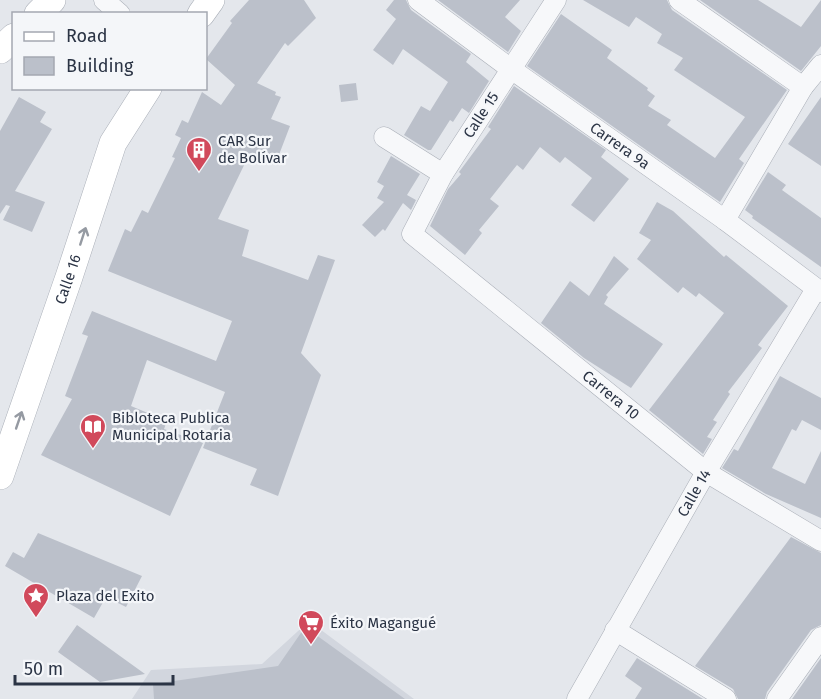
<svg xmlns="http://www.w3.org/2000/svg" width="821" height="699" font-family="'Fira Sans',sans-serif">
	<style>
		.built { fill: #d2d6de }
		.building { fill: #bbc0ca }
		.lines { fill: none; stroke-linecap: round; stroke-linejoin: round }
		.street-casing { stroke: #a9aeb7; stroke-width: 21 }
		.secondary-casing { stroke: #a9aeb7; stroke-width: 28 }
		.street { stroke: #f7f8fa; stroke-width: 20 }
		.secondary { stroke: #fff; stroke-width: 27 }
		.oneway { stroke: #959aa2 }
		.labels { text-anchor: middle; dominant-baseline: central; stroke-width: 4.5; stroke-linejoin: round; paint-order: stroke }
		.street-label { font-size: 15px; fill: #2b3445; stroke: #f4f6f9 }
		.poi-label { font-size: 15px; fill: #2b3445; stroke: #f4f6f9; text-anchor: start }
	</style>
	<rect width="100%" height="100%" fill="#e4e7ec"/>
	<path class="built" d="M309,621l105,78h-282l19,-29 111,-6z"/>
	<path class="building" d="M249,0h55l12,18 -28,28 -3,-3 -28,40 19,9 -1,3 6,2 -10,22 19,7 -13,34 -14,-4 -3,7 -12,-6 -30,62 31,11 -7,26 66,24 10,-25 17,5 -34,93 20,22 -43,121 -28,-11 7,-16 -54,-21 22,-56 -78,-32 -16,46 36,15 -3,8 39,14 -33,73 -129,-61 31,-56 -7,-3 23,-60 -6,-2 10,-23 124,50 16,-40 -124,-50 17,-42 6,3 11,-22 6,3 27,-55 -3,-1 9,-19 -6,-3 7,-15 6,3 14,-31 19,13 14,-20 -29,-26 26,-36 -2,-2z
		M394,0h12l5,10 60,44 -5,8 23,19 -20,32 -7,-5 -9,14 -3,-2 -19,30h-3l-24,-15 17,-29 9,5 18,-29 -45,-33 -10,16 -20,-15 23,-31 -10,-9z
		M438,0h82l-15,17 16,14 -13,21z
		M583,0h84l5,10 115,80 -48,69 5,4 -24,39 -193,-136 34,-52 51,36 -5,8 41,30 -1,2 8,6 -7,10 23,14 -4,5 48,33 30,-41 -71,-47 9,-12 -26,-15 5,-9 -26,-17 -7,10z
		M700,0h58l43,27 20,-27v46l-20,25z
		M356,83l2,17 -17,2 -2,-17z
		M514,86l92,64 -5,7 28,22 -35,43 -23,-17 21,-27 -27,-21 -5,6 -20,-16 -17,23 -6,-5 -27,34 9,7 -20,24 3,3 -17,22 -35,-29 18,-37 13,-15 -2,-2 32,-43 -3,-2z
		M19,97l27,15 -6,10 12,7 -37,62 30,11 -13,30 -29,-12 7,-14 -4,-1 -6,9v-83z
		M821,97v69l-33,-22z
		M391,156l29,18 -13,21 9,5 -5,10 -8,-7 -18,28 -2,-2 -8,8 -13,-12 22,-23 -7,-4 7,-12 -7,-4z
		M768,172l18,13 -4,5 39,28v49l-69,-49 1,-2 -8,-6z
		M657,202l16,9 51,46 2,-2 62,51 -30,39 4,3 -34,44 2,2 -17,26 4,2 -10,15 5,2 -9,15 -54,-44 75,-97 -25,-20 -3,4 -13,-10 -5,6 -41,-34 14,-19 -12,-7z
		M614,256l15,13 -23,26 2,2 -4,7 59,40 -32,44 -47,-30 -43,-35 29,-42 19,15z
		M780,376l41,22v32l-19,-10 -6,11 -4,-2 -20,39 33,16 16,-33v67l-55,-24 -44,-26 12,-19 4,2z
		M38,533l104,43 -16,31 -20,-10 -12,21 -89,-52 8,-14 11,6z
		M791,537l30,16v72l-10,5 -44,62 -2,7h-27l-5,-10 -38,-23z
		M77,625l68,49 -45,8 -42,-30z
		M305,627l100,72h-251l-1,-15 125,-18z
		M637,658l66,41h-68l7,-11 -17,-12z
		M821,658v41h-29z"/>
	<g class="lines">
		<defs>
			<g id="street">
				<path d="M104,0l16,14"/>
				<path id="s1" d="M418,0l93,69 214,151 96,72"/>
				<path id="s2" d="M556,0l-113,174 -31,60 294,238 115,69"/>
				<path d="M679,0l124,87"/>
				<path d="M384,137l59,37"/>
				<path d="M725,220l78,-133 18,-22"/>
				<path d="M615,630l111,69"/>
				<path id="s3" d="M577,699l129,-227 110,-183"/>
				<path d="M777,699l44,-62"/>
			</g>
			<g id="secondary">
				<path d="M38,14l14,-14"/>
				<path d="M201,14l10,-14"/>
				<path d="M0,50l14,-13"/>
				<path id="s4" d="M0,476l69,-199 44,-134 35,-55"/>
			</g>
		</defs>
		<use href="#street" class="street-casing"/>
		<use href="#secondary" class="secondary-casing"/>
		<use href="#street" class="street"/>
		<use href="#secondary" class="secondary"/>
	</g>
	<defs><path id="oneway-shaft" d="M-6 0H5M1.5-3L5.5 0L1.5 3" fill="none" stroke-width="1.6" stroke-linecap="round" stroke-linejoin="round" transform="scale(1.5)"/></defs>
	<g class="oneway">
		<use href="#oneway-shaft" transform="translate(83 236) rotate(-72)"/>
		<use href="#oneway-shaft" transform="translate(19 420) rotate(-71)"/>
	</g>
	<defs>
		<symbol id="building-pin" viewBox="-11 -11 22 30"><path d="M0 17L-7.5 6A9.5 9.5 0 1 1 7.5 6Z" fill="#d1495b" stroke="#f4f6f9"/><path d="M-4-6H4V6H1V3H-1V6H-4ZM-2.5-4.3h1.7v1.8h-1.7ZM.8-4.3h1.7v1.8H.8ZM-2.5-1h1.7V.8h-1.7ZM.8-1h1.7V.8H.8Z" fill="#fff"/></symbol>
		<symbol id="library-pin" viewBox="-11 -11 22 30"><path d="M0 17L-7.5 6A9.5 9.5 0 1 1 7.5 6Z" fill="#d1495b" stroke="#f4f6f9"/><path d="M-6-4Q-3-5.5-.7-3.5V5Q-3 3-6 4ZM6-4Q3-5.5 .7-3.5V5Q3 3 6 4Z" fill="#fff"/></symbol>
		<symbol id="sight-pin" viewBox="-11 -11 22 30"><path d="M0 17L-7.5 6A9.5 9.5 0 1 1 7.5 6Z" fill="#d1495b" stroke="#f4f6f9"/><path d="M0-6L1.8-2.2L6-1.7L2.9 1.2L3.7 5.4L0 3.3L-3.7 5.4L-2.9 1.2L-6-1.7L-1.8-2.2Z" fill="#fff"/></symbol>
		<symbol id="supermarket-pin" viewBox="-11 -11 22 30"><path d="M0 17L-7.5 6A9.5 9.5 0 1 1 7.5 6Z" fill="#d1495b" stroke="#f4f6f9"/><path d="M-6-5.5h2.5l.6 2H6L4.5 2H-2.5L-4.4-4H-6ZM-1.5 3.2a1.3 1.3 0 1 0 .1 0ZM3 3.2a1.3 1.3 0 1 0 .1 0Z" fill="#fff"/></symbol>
	</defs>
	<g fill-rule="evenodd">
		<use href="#building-pin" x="184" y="135" width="30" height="40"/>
		<use href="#library-pin" x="78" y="412" width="30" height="40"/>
		<use href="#sight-pin" x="21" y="581" width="30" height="40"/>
		<use href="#supermarket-pin" x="296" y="608" width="30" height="40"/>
	</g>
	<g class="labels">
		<g class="street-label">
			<text transform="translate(481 115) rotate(-57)">Calle 15</text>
			<text stroke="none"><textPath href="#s1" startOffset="249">Carrera 9a</textPath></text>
			<text stroke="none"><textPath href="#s4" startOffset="208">Calle 16</textPath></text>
			<text stroke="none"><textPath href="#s2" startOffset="531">Carrera 10</textPath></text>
			<text stroke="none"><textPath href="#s3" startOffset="237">Calle 14</textPath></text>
		</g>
		<g class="poi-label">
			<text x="218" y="141">CAR Sur<tspan x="218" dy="17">de Bolívar</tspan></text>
			<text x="112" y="418">Bibloteca Publica<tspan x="112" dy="17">Municipal Rotaria</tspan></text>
			<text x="56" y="596">Plaza del Exito</text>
			<text x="330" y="623">Éxito Magangué</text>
		</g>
	</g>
	<rect x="12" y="12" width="195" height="78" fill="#f4f6f9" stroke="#a4a8b1" stroke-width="1.5"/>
	<rect x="24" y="32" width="30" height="9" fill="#ffffff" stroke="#a4a8b1" stroke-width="1.5"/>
	<text x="66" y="42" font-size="18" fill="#2b3445">Road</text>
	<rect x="24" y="57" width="30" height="18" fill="#bbc0ca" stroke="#a4a8b1" stroke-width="1.5"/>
	<text x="66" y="72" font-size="18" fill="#2b3445">Building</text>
	<path d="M15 675v9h158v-9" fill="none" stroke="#2b3445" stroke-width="3"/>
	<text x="24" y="675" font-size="18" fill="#2b3445" stroke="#f4f6f9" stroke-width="4.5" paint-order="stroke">50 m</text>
</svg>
